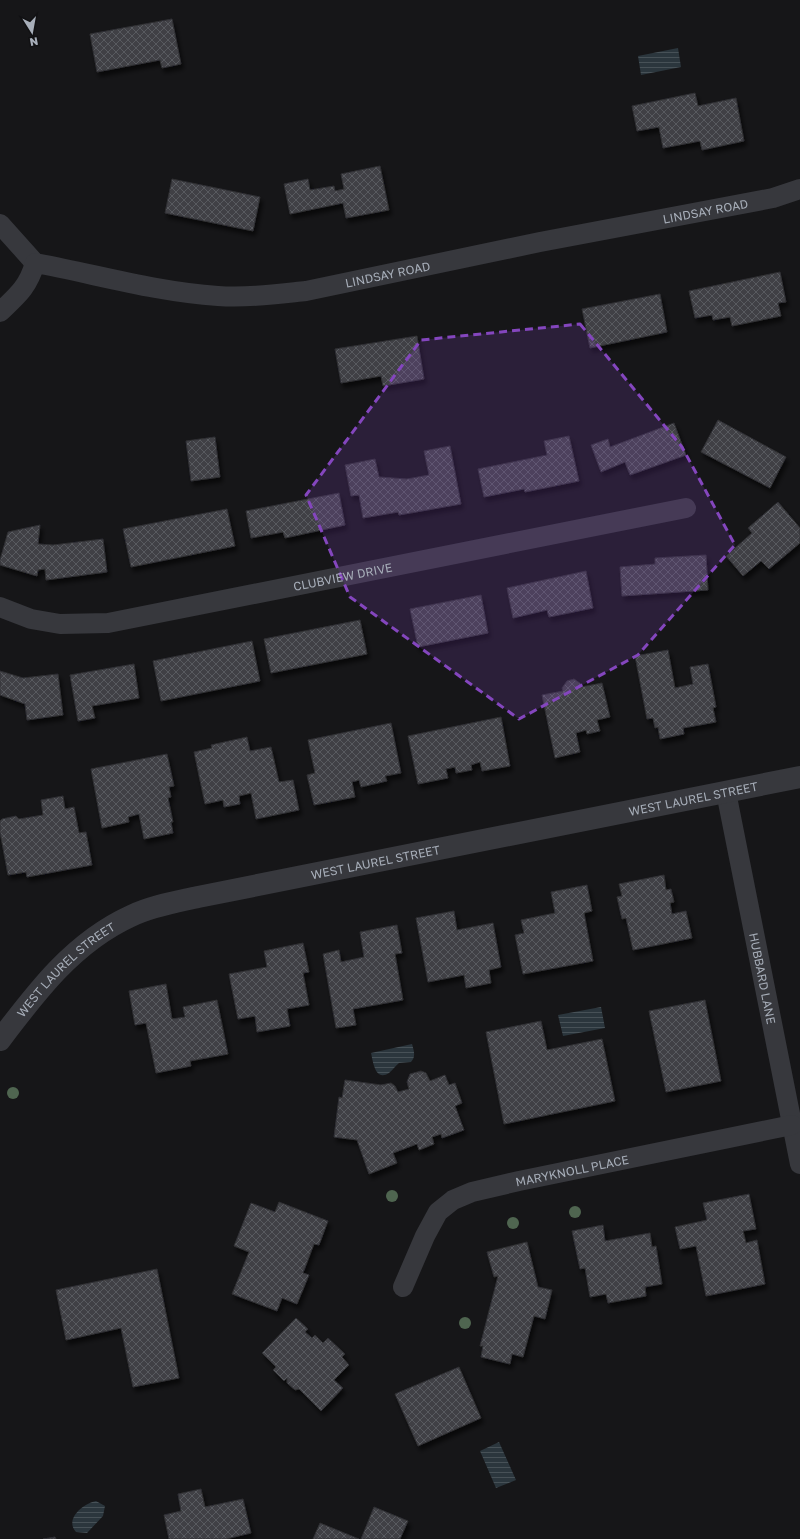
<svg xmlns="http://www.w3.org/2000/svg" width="800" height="1539" font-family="'Golos Text',sans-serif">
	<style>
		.water { fill: url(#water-rules) }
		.building { fill: url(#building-cross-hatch); stroke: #303034; filter: url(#shadow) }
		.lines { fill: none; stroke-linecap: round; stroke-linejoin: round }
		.minor { stroke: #37383d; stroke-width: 20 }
		.tertiary { stroke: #37383d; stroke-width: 22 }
		.tree { fill: #4f6550 }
		.marked { fill: #8446be; fill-opacity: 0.2; stroke: #8446be; stroke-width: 3; stroke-dasharray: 8 5; stroke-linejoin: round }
		.labels { text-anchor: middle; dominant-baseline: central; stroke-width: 3.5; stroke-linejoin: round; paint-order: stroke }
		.street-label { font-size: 12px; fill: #a7aeb9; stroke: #111113 }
	</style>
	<defs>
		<pattern id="water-rules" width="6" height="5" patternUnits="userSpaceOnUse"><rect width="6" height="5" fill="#2b363d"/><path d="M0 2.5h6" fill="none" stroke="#475157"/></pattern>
		<pattern id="building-cross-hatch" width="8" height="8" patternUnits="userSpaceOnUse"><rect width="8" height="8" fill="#404145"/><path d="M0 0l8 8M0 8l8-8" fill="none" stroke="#595a5e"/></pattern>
		<filter id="shadow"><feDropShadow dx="2.5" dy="4.5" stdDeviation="2" flood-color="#0009"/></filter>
	</defs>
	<rect width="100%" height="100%" fill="#161618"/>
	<path class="water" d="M678,48l3,19 -40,8 -3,-19z
		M601,1007l4,21 -42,8 -5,-21z
		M412,1044c2,7 4,13 -1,18l-12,1c-4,3 -6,7 -10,10 -14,9 -16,-12 -18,-20z
		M499,1442l17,38 -20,8 -16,-37z
		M96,1501l9,5 -2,10 -16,17 -11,-1c-12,-13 8,-29 20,-31z"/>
	<path class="building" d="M172,19l9,45 -19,4 -2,-8 -63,12 -7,-38z
		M695,93l3,13 38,-8 8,43 -42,9 -2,-9 -37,7 -4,-21 -22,4 -5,-25z
		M380,166l9,44 -43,8 -3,-15 -53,11 -6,-30 24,-5 2,11 24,-4 1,5 9,-2 -3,-15z
		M172,179l88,18 -7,34 -88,-18z
		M780,272l6,30 -8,1 3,13 -49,10 -2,-9 -17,3 -1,-5 -17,3 -6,-27z
		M660,294l7,38 -77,16 -8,-39z
		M417,336l7,43 -41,7 -2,-10 -40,7 -6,-34z
		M718,420l68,37 -16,31 -69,-36z
		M674,423l12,32 -56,20 -5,-13 -24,10 -10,-27 17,-6 2,8z
		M569,436l10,45 -54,11 -1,-3 -40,8 -6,-28 69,-14 -3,-14z
		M215,437l5,40 -29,4 -5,-40z
		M450,446l11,58 -62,11 -1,-3 -35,6 -4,-23 -8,1 -6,-31 30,-6 4,18 28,2 22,-4 -5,-24z
		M339,493l6,32 -60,13 -2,-6 -32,6 -5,-27z
		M778,502l22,26v15l-31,26 -8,-8 -18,15 -17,-20 26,-23 -4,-5z
		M227,509l8,37 -104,21 -8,-38z
		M40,525l-2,19 15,1 50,-6 4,33 -61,8 -1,-11 -7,1 -1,6 -37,-11v-5l8,-28z
		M706,555l2,35 -86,6 -2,-29 35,-3v-6z
		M586,571l7,37 -44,9 -2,-7 -34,8 -6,-30z
		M481,595l7,38 -70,14 -8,-38z
		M360,620l7,34 -96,19 -7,-34z
		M252,641l8,40 -99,20 -8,-40z
		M668,650l7,38 18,-4 -3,-17 18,-3 8,43 -3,1 3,14 -33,6 1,6 -24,5 -2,-12 -3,1 -2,-10 -6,1 -12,-63z
		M134,664l5,34 -47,8 3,12 -17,3 -8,-46z
		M0,671l23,7 35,-4 5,41 -36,5 -2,-16 -25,-9z
		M574,679l7,5v3l21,-4 8,34 -13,3 3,11 -13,3 -1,-4 -10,3 4,19 -25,6 -13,-63 21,-4 -1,-3 5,-7z
		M501,717l9,49 -28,5 -2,-9 -9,3 1,5 -16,3 -1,-6 -9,2 2,9 -30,6 -10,-48z
		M391,723l10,50 -16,3 2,5 -26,6 -2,-7 -7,2 3,15 -41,8 -7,-30 8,-2 -7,-33z
		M247,737l3,14 21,-4 8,35 14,-2 6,30 -43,9 -5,-26 -12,3 1,8 -16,3 -1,-7 -18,4 -11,-52 18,-4 -1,-3z
		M167,754l7,32 -5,1 2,10 -3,1 5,24h-2l2,11 -29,6 -5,-25 -11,3 1,5 -27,6 -11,-59z
		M63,796l2,13 9,-2 5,26 7,-1 6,33 -65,12 -1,-5 -18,3 -8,-43v-11l2,-2 14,-3 3,3 24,-4 -2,-15z
		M664,875l2,15 5,-1 3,13 -4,1 2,11 14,-3 6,27 -59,12 -7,-32 -4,1 -5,-22 5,-1 -3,-12z
		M587,885l5,26 -8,2 9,48 -70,13 -8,-39 9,-2 -3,-13 34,-7 -4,-21z
		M454,911l3,19 36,-7 8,44 -12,3 2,13 -25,5 -2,-13 -36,7 -12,-64z
		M397,925l5,28 -7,1 8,46 -50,9 3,16 -20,3 -13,-74 16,-4 2,12 23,-5 -4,-25z
		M303,943l6,29 -6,1 6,32 -22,4 3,17 -33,6 -2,-16 -17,3 -9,-45 38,-7 -3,-16z
		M166,984l6,35 13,-2 -2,-10 34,-7 11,54 -38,7 1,5 -35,7 -10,-50 -11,2 -6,-34z
		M705,1000l16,81 -55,11 -17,-81z
		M541,1021l6,29 55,-11 13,62 -111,23 -18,-92z
		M421,1071l5,2 4,8 15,-6 4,10 6,-2 7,20 -7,3 9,24 -22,8 -1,-4 -9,3 2,7 -15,6 -2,-6 -24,9 4,10 -28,11 -12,-34 -23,-3 5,-40 3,1 3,-18 36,5 10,-2 4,3 3,6 11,-3 -2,-7 3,-8z
		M749,1194l7,35 -13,2 3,12 11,-3 8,44 -59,12 -10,-50 -16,3 -5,-22 32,-7 -4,-17z
		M279,1202l49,19 -9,24 -5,-1 -11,29 6,2 -12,29 -15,-6 -5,13 -45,-17 17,-42 -15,-6 17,-43 24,9z
		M603,1225l2,16 45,-8 2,14 4,-1 6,38 -17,3 1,9 -38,7 -2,-9 -16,3 -5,-29 -5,1 -8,-38z
		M527,1242l11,45 14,3 -7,29 -11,-3 -11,41 -11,-3 -2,10 -29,-7 2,-11h-3l18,-70 -4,1 -7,-25z
		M157,1269l22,109 -46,9 -12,-59 -55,12 -10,-50z
		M296,1318l12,11 -3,3 7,6 3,-3 8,8 5,-5 17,16 -3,3 7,8 -15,15 9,8 -22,23 -22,-22 -4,1 -8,-7v-5l-3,3 -11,-11 3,-3 -14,-14z
		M459,1367l22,51 -63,28 -23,-52z
		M201,1489l4,18 38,-8 8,34 -25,6h-57l-5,-24 17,-4 -3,-17z
		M374,1507l34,14 -8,18h-39z
		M320,1523l39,16h-46z
		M55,1537l1,2h-13z"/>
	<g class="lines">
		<g class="minor">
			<path d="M0,224l35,39"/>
			<path id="s1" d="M0,312c18,-17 28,-25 35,-49 60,11 121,29 183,33 29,2 59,-2 88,-5l234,-49 233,-44 27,-9"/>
			<path id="s2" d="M0,607l31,12 29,5 48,-1 578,-115"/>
			<path id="s3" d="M726,792l74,372"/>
			<path id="s4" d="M403,1287l22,-51 13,-24 15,-12 19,-8 47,-11 273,-56"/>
		</g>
		<path class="tertiary" id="s5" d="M0,1040c37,-49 74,-98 131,-124 21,-10 45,-14 67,-19l602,-120"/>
	</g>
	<g class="tree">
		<circle cx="13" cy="1093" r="6"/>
		<circle cx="392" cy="1196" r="6"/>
		<circle cx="575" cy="1212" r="6"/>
		<circle cx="513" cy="1223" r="6"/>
		<circle cx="465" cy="1323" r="6"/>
	</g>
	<path class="marked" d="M580,324l102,123 53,98 -97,110 -119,64 -169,-122 -44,-102 115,-155z"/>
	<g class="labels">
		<g class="street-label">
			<text stroke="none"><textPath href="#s1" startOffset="743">LINDSAY ROAD</textPath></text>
			<text stroke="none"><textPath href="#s1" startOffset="419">LINDSAY ROAD</textPath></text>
			<text stroke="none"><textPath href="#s2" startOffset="350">CLUBVIEW DRIVE</textPath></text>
			<text stroke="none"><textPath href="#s5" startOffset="757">WEST LAUREL STREET</textPath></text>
			<text stroke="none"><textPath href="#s5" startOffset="433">WEST LAUREL STREET</textPath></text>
			<text stroke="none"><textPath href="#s5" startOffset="97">WEST LAUREL STREET</textPath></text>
			<text stroke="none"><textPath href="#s3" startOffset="190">HUBBARD LANE</textPath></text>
			<text stroke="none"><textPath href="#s4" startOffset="225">MARYKNOLL PLACE</textPath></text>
		</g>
	</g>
	<g transform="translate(32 32) rotate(169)" stroke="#111113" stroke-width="3" paint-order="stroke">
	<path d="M0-3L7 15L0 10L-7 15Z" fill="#a7aeb9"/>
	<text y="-6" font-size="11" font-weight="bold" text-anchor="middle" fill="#a7aeb9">N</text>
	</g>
</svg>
